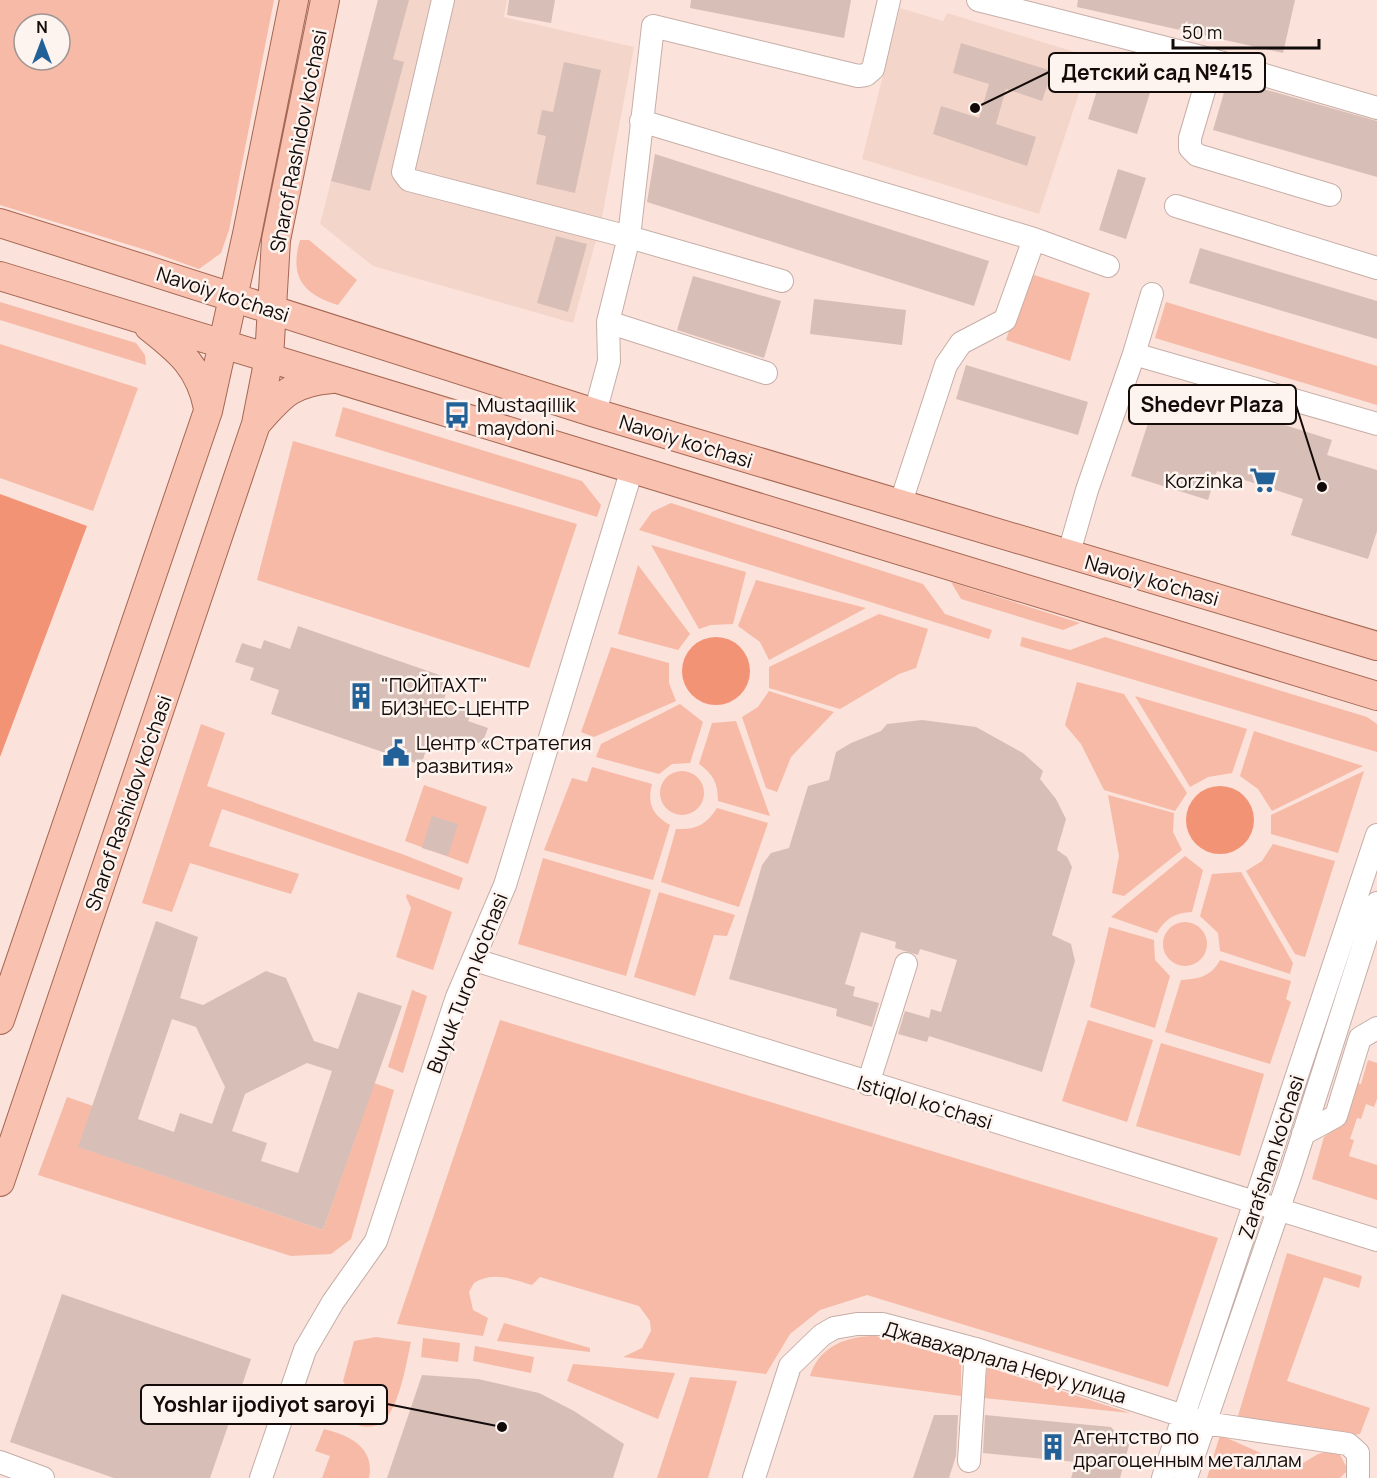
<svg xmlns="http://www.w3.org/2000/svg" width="1377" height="1478" font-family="Manrope,sans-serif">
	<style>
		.built { fill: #f4d5ca }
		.green { fill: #f6baa7; fill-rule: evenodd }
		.water { fill: #f39375 }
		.building { fill: #d7bfb7; fill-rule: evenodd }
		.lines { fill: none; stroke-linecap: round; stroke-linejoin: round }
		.minor-casing { stroke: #c6aea7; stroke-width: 24 }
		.major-casing { stroke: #a56753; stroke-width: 30 }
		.minor { stroke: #fff; stroke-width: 22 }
		.major { stroke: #f8c1b0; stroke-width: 28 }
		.labels { text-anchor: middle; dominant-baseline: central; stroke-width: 5; stroke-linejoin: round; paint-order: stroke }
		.street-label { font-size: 20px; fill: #130b09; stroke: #fdf3ef }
		.poi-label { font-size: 20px; fill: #130b09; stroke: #fdf3ef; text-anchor: start }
		.leader { fill: none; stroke: #130b09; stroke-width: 2 }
		.callout-dot { fill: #130b09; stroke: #fdf3ef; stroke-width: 2 }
		.callout { fill: #fdf3ef; stroke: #130b09; stroke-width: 2 }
		.callout-label { font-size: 21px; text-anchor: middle; font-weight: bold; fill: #130b09 }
	</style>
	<rect width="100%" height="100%" fill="#fbe2da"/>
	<path class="built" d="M378,0h129l-3,17 130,30 -33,175 -28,101 -200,-57 -53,-42z
		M900,8l43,13 4,-8 144,44 -52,157 -177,-55z"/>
	<path class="green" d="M0,0h274l-45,230 -8,23 -22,16 -50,-18 -149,-46zM24,24h36v36h-36z
		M300,240h9l48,40 -19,25c-34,-11 -49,-27 -38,-65z
		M1028,273l62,20 -20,68 -64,-21z
		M0,302l136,41 9,12 1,10 -146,-45z
		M1166,302l211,64v39l-222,-67z
		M0,344l138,44 -45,123 -93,-33z
		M343,407l239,74 19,24 -4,12 -262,-81z
		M293,441l284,83 -48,144 -272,-88z
		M671,503l252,81 22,30 47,16 -3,9 -350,-109 13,-18z
		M651,545l95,27 -13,52 -22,1 -12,4z
		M638,565l52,69 -12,16 -60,-16z
		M756,580l110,28 -97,52 -9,-18 -22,-16z
		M951,582l129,41 -17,7 -102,-31z
		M879,614l49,15 -12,39 -17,6 -59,35 -71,-21v-21z
		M1022,637l48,13 35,-13 262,80 10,7v28l-357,-106z
		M611,647l58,16v20l7,18 -82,36 -13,-5z
		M1077,682l47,12 63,99 -12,18 -71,-21 -23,-46 -16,-19z
		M769,691l65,21 -43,45 -14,35 -11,-4 -24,-71 16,-10z
		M1135,696l112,33 -15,44 -24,4 -18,10z
		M680,704l23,18 -13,41 -18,1 -13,10 -63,-17 5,-13z
		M736,721l34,95 -52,-15c0,-18 -5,-27 -19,-37l13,-41z
		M201,724l24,9 -18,53 195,68 61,24 -4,12 -237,-81 -13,37 90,28 -8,20 -101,-31 -18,49 -30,-9z
		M1254,731l109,35 -91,45 -14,-22 -18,-13z
		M592,767l60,17c-5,20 0,30 18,41l-17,55 -109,-30 28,-72 15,4z
		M660 793a22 22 0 1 1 44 0a22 22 0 1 1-44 0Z
		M1364,771l-26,82 -67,-19v-19z
		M424,785l63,22 -19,57 -63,-23z
		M1108,795l66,18 -1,19 9,18 -58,46 -12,-3 7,-37z
		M717,808l51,15 -29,84 -78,-25 15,-53c20,1 30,-4 41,-21z
		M1273,844l62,17 -30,96 -10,-3 -49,-83 16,-10z
		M1185,856l18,14 -11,42c-17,1 -26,6 -35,21l-46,-16z
		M543,858l108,32 -25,86 -108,-32z
		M1241,872l52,91 -3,11 -70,-23 -2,-18 -18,-17 12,-42z
		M659,892l76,23 -8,21 -13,-1 -19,61 -61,-19z
		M407,894l45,18 -19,58 -37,-13 15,-49 -5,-11z
		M1163 944a22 22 0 1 1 44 0a22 22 0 1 1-44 0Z
		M1109,927l45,13 1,20 15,16 -15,52 -65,-21z
		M1220,960l71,21 -5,18 5,3 -21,62 -105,-32 16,-52c17,-1 30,-3 39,-20z
		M412,990l15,6 -24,77 -15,-6z
		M500,1020l718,218 -50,149 -301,-92 -47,15 -30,24 -24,40 -143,-17 19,-9 9,-17 -1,-10 -11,-15 -99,-29 -8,8c-20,-6 -39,-14 -58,-2l-5,9 4,18 15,8 -5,18 -86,-12z
		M1088,1020l65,20 -26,82 -65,-21z
		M1161,1043l103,31 -24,82 -104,-30z
		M1368,1060l9,3v36l-3,8 -8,-3 -5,15 -4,-1 -7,21 4,1 -5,16 28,9v35l-65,-21 12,-42 21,-15 12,-39 4,1z
		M374,1083l20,7 -43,149 -20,15 -40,2 -253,-81 29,-78 26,9 -14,41 244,83z
		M1287,1253l75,23 -3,12 -35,-11 -37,104 83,27 -10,26c-33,6 -91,-3 -122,-18z
		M504,1323l86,25v4l-93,-11z
		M876,1336l85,24v36l-151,-20c9,-30 37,-40 66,-40z
		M376,1337l35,5c-5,21 -13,80 -37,84 -12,3 -21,-3 -31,-8l6,-27 -6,-10 11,-40z
		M423,1338l37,5 -2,19 -37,-5z
		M475,1346l59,11 -3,16 -58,-12z
		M573,1364l102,9 -17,46 -91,-38z
		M987,1367l143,46 -146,-15z
		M690,1377l47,4 -29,97h-51z
		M324,1429c27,7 51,19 45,49h-47l8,-22 -15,-5z
		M1220,1435l75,33 23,-14 19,-5 11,21 -8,8h-133z"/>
	<path class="water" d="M0,494l87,32 -87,231z
		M682 671a34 34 0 1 1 68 0a34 34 0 1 1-68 0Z
		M1186 820a34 34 0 1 1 68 0a34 34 0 1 1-68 0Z"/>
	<path class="building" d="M378,0h31l-16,59 11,3 -34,129 -39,-10z
		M509,0h46l-4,23 -44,-8z
		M691,0h160l-7,38 -154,-30z
		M1078,0h217l-12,53 -206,-46z
		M961,43l91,28 -10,30 -36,-12 -10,35 40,13 -9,29 -94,-32 8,-28 38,12 10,-34 -36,-11z
		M564,62l37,8 -26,123 -39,-9 10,-48 -9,-2 5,-24 11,2z
		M1106,62l49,15 -18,57 -49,-15z
		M1228,79l149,42v56l-164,-47z
		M655,154l334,107 -15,45 -327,-104z
		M1118,169l28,9 -20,61 -27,-9z
		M556,236l31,8 -19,68 -31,-9z
		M1200,248l177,53v38l-188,-56z
		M693,276l88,25 -17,57 -87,-28z
		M814,299l92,11 -4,35 -92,-11z
		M966,365l122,37 -10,33 -122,-36z
		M1155,401l69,21 5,-15 103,33 -5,15 50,15v61l-9,28 -77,-24 12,-36 -86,-28 -9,29 -77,-24z
		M298,626l153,53 -8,23 29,10 -4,9 20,7 -6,16 -19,-6 -5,14 -29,-10 -8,23 -150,-51 8,-24 -29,-10 4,-12 -19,-6 7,-19 19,6 3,-9 26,9z
		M922,720l54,7 47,26 20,18 -3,8 16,20 10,20 -9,31 10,7 5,10 -20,68 19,9 4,17 -33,111 -113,-36 -2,6 -29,-8 7,-23 24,7 2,-9 10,3 16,-52 -37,-11 -2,6 -23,-7 1,-6 -35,-10 -16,52 10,3 -2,9 26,7 -7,24 -36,-11 1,-7 -108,-30 33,-114 9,-12 18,-5 19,-62 21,-6 7,-28 15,-9 30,-12 6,-7z
		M432,816l26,8 -10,32 -26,-8z
		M156,921l42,16 -18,61 23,7 63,-34 20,7 28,63 24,8 20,-57 44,14 -79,224 -245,-83zM172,1019l24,8 29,60 -13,37 -32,-11 -6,19 -36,-13zM307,1063l25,8 -34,102 -37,-12 6,-18 -35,-12 13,-37z
		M62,1294l189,65 -41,119h-96l-104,-36z
		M422,1375l56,4 61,14 35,18 50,33 -11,34h-226z
		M934,1415h24l-2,41 -7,22h-36z
		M985,1415l126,12 6,7 6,-3 6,14 -9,33h-49l5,-16 -93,-9z"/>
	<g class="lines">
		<defs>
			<path id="minor" d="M443,0l-40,172 6,8 220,57 153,44
				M978,0l235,60 164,48
				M1213,60l-23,78v10l7,7 133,40
				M641,121l393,118 -29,81 -44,23 -15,22 -46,140
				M1176,206l201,62
				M1034,239l74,27
				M608,322l158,51
				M1134,354l18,-60
				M595,413l14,-52 -1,-39 21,-85 24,-211 205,50 8,-1 7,-6 16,-69
				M1068,556l19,-66 47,-136 243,70
				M475,960l902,280
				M868,1084l38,-120
				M1303,1134l33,-18 24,-78 17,-10
				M969,1461l7,-112
				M0,1462l43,16
				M261,1478l44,-128 28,-48 43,-61 81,-244 48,-112 127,-416
				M754,1478l36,-112 32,-31 12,-7 23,-4h26l93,25 229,74 143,21 10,9v25
				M1163,1478l214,-643
				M1186,1478l104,-302 87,-273"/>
			<path id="major" d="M0,223l595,190 782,233
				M0,276l1377,420
				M149,327c32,25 51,41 59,81
				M257,423c25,-29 36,-41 75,-44
				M0,1020l208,-609 39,-177 47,-234
				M0,1182l256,-758 13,-66 7,-118 49,-240"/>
		</defs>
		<use href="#minor" class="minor-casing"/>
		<use href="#major" class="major-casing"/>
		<use href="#minor" class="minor"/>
		<use href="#major" class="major"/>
	</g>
	<defs>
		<symbol id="bus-bare" viewBox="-9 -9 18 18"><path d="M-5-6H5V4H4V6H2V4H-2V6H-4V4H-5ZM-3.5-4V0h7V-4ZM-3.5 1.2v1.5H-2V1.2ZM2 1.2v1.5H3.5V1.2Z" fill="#226198" stroke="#fdf3ef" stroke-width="2.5" paint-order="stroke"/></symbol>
		<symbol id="supermarket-bare" viewBox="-9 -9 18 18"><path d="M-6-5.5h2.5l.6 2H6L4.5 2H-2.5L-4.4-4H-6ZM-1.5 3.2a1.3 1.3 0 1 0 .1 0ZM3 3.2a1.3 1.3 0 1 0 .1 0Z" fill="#226198" stroke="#fdf3ef" stroke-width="2.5" paint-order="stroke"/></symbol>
		<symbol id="building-bare" viewBox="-9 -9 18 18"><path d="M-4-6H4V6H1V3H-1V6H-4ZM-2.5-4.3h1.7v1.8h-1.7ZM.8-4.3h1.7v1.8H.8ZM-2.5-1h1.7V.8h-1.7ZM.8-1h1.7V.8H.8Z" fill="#226198" stroke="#fdf3ef" stroke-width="2.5" paint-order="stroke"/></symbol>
		<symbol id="civic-bare" viewBox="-9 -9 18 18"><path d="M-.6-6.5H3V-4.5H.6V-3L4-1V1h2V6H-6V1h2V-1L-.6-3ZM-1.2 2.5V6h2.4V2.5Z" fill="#226198" stroke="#fdf3ef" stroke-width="2.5" paint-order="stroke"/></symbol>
	</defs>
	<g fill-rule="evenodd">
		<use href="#bus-bare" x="438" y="396" width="38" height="38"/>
		<use href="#supermarket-bare" x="1244" y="461" width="38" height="38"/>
		<use href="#building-bare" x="342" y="677" width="38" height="38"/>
		<use href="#civic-bare" x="377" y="734" width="38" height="38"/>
		<use href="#building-bare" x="1034" y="1428" width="38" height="38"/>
	</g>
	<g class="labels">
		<g class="street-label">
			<text transform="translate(298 141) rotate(-79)">Sharof Rashidov ko'chasi</text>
			<text transform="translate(223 294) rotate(18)">Navoiy ko'chasi</text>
			<text transform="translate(686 441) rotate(17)">Navoiy ko'chasi</text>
			<text transform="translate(1152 580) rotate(16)">Navoiy ko'chasi</text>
			<text transform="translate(128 803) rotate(-71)">Sharof Rashidov ko'chasi</text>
			<text transform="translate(467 983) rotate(-69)">Buyuk Turon ko'chasi</text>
			<text transform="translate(925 1102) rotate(17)">Istiqlol ko‘chasi</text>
			<text transform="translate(1271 1157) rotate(-72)">Zarafshan ko'chasi</text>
			<text transform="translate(1005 1362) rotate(16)">Джавахарлала Неру улица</text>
		</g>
		<g class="poi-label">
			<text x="477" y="404">Mustaqillik<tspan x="477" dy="23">maydoni</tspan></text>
			<text x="1243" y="480" text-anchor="end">Korzinka</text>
			<text x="381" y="684">"ПОЙТАХТ"<tspan x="381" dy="23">БИЗНЕС-ЦЕНТР</tspan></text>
			<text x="416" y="742">Центр «Стратегия<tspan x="416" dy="23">развития»</tspan></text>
			<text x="1073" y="1436">Агентство по<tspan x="1073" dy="23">драгоценным металлам</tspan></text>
		</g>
	</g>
	<path class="leader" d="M975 108L1049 72M1322 487L1296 405M502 1427L387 1404"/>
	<g class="callout-dot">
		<circle cx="975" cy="108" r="6"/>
		<circle cx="1322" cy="487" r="6"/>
		<circle cx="502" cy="1427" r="6"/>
	</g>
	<g class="callout">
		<rect x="1049" y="53" width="216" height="39" rx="6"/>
		<rect x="1129" y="385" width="167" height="39" rx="6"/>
		<rect x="141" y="1385" width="246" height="39" rx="6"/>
	</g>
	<g class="callout-label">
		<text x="1157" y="80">Детский сад №415</text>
		<text x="1212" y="412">Shedevr Plaza</text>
		<text x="264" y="1412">Yoshlar ijodiyot saroyi</text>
	</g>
	<g transform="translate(42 42)"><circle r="28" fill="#fdf3ef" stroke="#9f9693" stroke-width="1.5"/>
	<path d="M0-4.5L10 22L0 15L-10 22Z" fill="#226198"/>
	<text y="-9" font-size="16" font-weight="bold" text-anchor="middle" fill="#130b09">N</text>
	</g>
	<path d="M1173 39v9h146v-9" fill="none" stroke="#130b09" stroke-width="3"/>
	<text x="1182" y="39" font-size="18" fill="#130b09" stroke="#fdf3ef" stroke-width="4.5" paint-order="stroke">50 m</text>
</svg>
